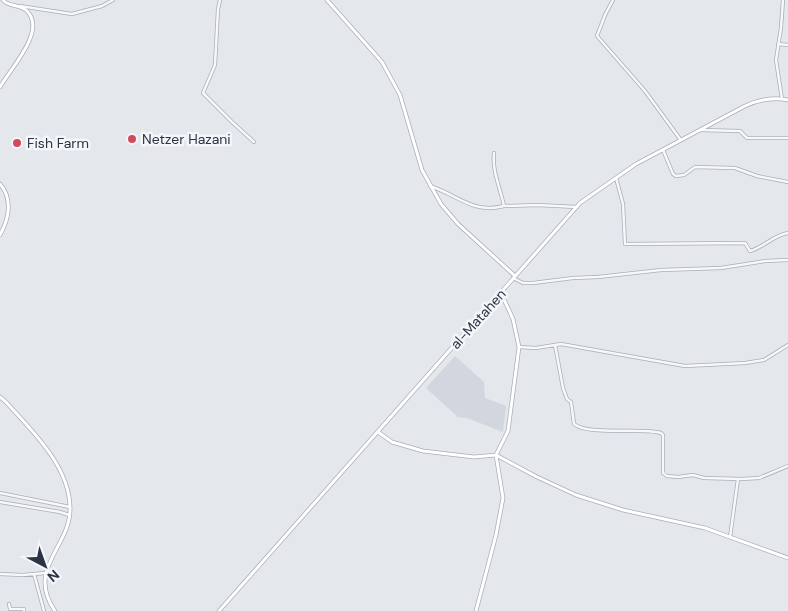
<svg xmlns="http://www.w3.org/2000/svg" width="788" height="611" font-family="'DM Sans',sans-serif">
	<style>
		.built { fill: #d2d6de }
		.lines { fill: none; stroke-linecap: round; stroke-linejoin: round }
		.street-casing { stroke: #a9aeb7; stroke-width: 4 }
		.secondary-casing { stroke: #a9aeb7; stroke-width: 4.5 }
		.street { stroke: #f7f8fa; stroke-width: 2.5 }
		.secondary { stroke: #fff; stroke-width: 3 }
		.poi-dot { fill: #d1495b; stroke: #f4f6f9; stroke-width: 2 }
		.labels { text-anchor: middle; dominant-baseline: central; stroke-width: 5; stroke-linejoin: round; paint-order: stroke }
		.poi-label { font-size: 14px; fill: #2b3445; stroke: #f4f6f9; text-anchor: start }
		.street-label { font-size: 14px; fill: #2b3445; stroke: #f4f6f9 }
	</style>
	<rect width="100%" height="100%" fill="#e4e7ec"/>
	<path class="built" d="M455,356l29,26 1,16 21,8 -3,26 -36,-14 -9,-1 -32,-29z"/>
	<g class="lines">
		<defs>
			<path id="street" d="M220,0l-2,9 -3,56 -12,28 29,29 22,20
				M613,0l-8,15 -8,21 48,55 35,48
				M20,6l52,8 30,-8 11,-6
				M778,44l10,1
				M782,99l-6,-39 5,-32 2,-28
				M700,130l40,1 7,7h41
				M663,150l10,24 3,2 8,-1 11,-8 40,1 22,8 31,6
				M494,153c-2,18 6,34 10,53l33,-1 40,2
				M616,178l7,26 2,40 120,-1 5,8c14,-4 24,-16 38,-18
				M430,186c28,9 42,28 74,20
				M513,278l10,5h10l40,-5 25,-1 63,-7 60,-2 44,-7 23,-1
				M555,345l8,43 4,11 4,3 3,22c14,12 68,3 87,9l2,2v38l4,3 11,1 15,-2 11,3 37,1 18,-1 29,-12
				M519,347l17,1 25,-4 124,22 60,-3 19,-3 24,-15
				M0,493l70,14
				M0,502l60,10 9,3
				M730,537l8,-58
				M0,574l23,1 22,-2
				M34,574l10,37
				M9,604l1,5h14v2"/>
			<path id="secondary" d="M327,0l55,62 18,33 22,75 19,34 17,20 57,52
				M0,87c10,-18 47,-56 27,-76 -7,-7 -19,-4 -24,-11
				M0,184c13,15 9,35 0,51
				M0,397l5,4c26,29 64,64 65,106 2,39 -45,61 -15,104
				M378,432l14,10 31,9 51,6 22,-2 41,22 39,18 47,15 82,18 83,30
				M219,611l361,-408 56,-39 109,-58c13,-6 29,-9 43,-6
				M476,611l20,-76 7,-37 -7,-43 12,-24 11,-84 -6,-28 -12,-26"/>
		</defs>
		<use href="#street" class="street-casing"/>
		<use href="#secondary" class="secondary-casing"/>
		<use href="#street" class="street"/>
		<use href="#secondary" class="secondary"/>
	</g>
	<g class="poi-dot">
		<circle cx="132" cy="139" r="5"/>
		<circle cx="17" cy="143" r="5"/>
	</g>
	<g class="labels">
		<g class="poi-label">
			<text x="142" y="139">Netzer Hazani</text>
			<text x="27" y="143">Fish Farm</text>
		</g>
		<g class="street-label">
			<text transform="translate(478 319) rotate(-48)">al-Matahen</text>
		</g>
	</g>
	<g transform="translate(45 566) rotate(139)" stroke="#f4f6f9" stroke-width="4" paint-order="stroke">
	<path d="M0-4L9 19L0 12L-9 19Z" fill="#2b3445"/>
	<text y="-8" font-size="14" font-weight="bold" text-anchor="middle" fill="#2b3445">N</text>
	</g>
</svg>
